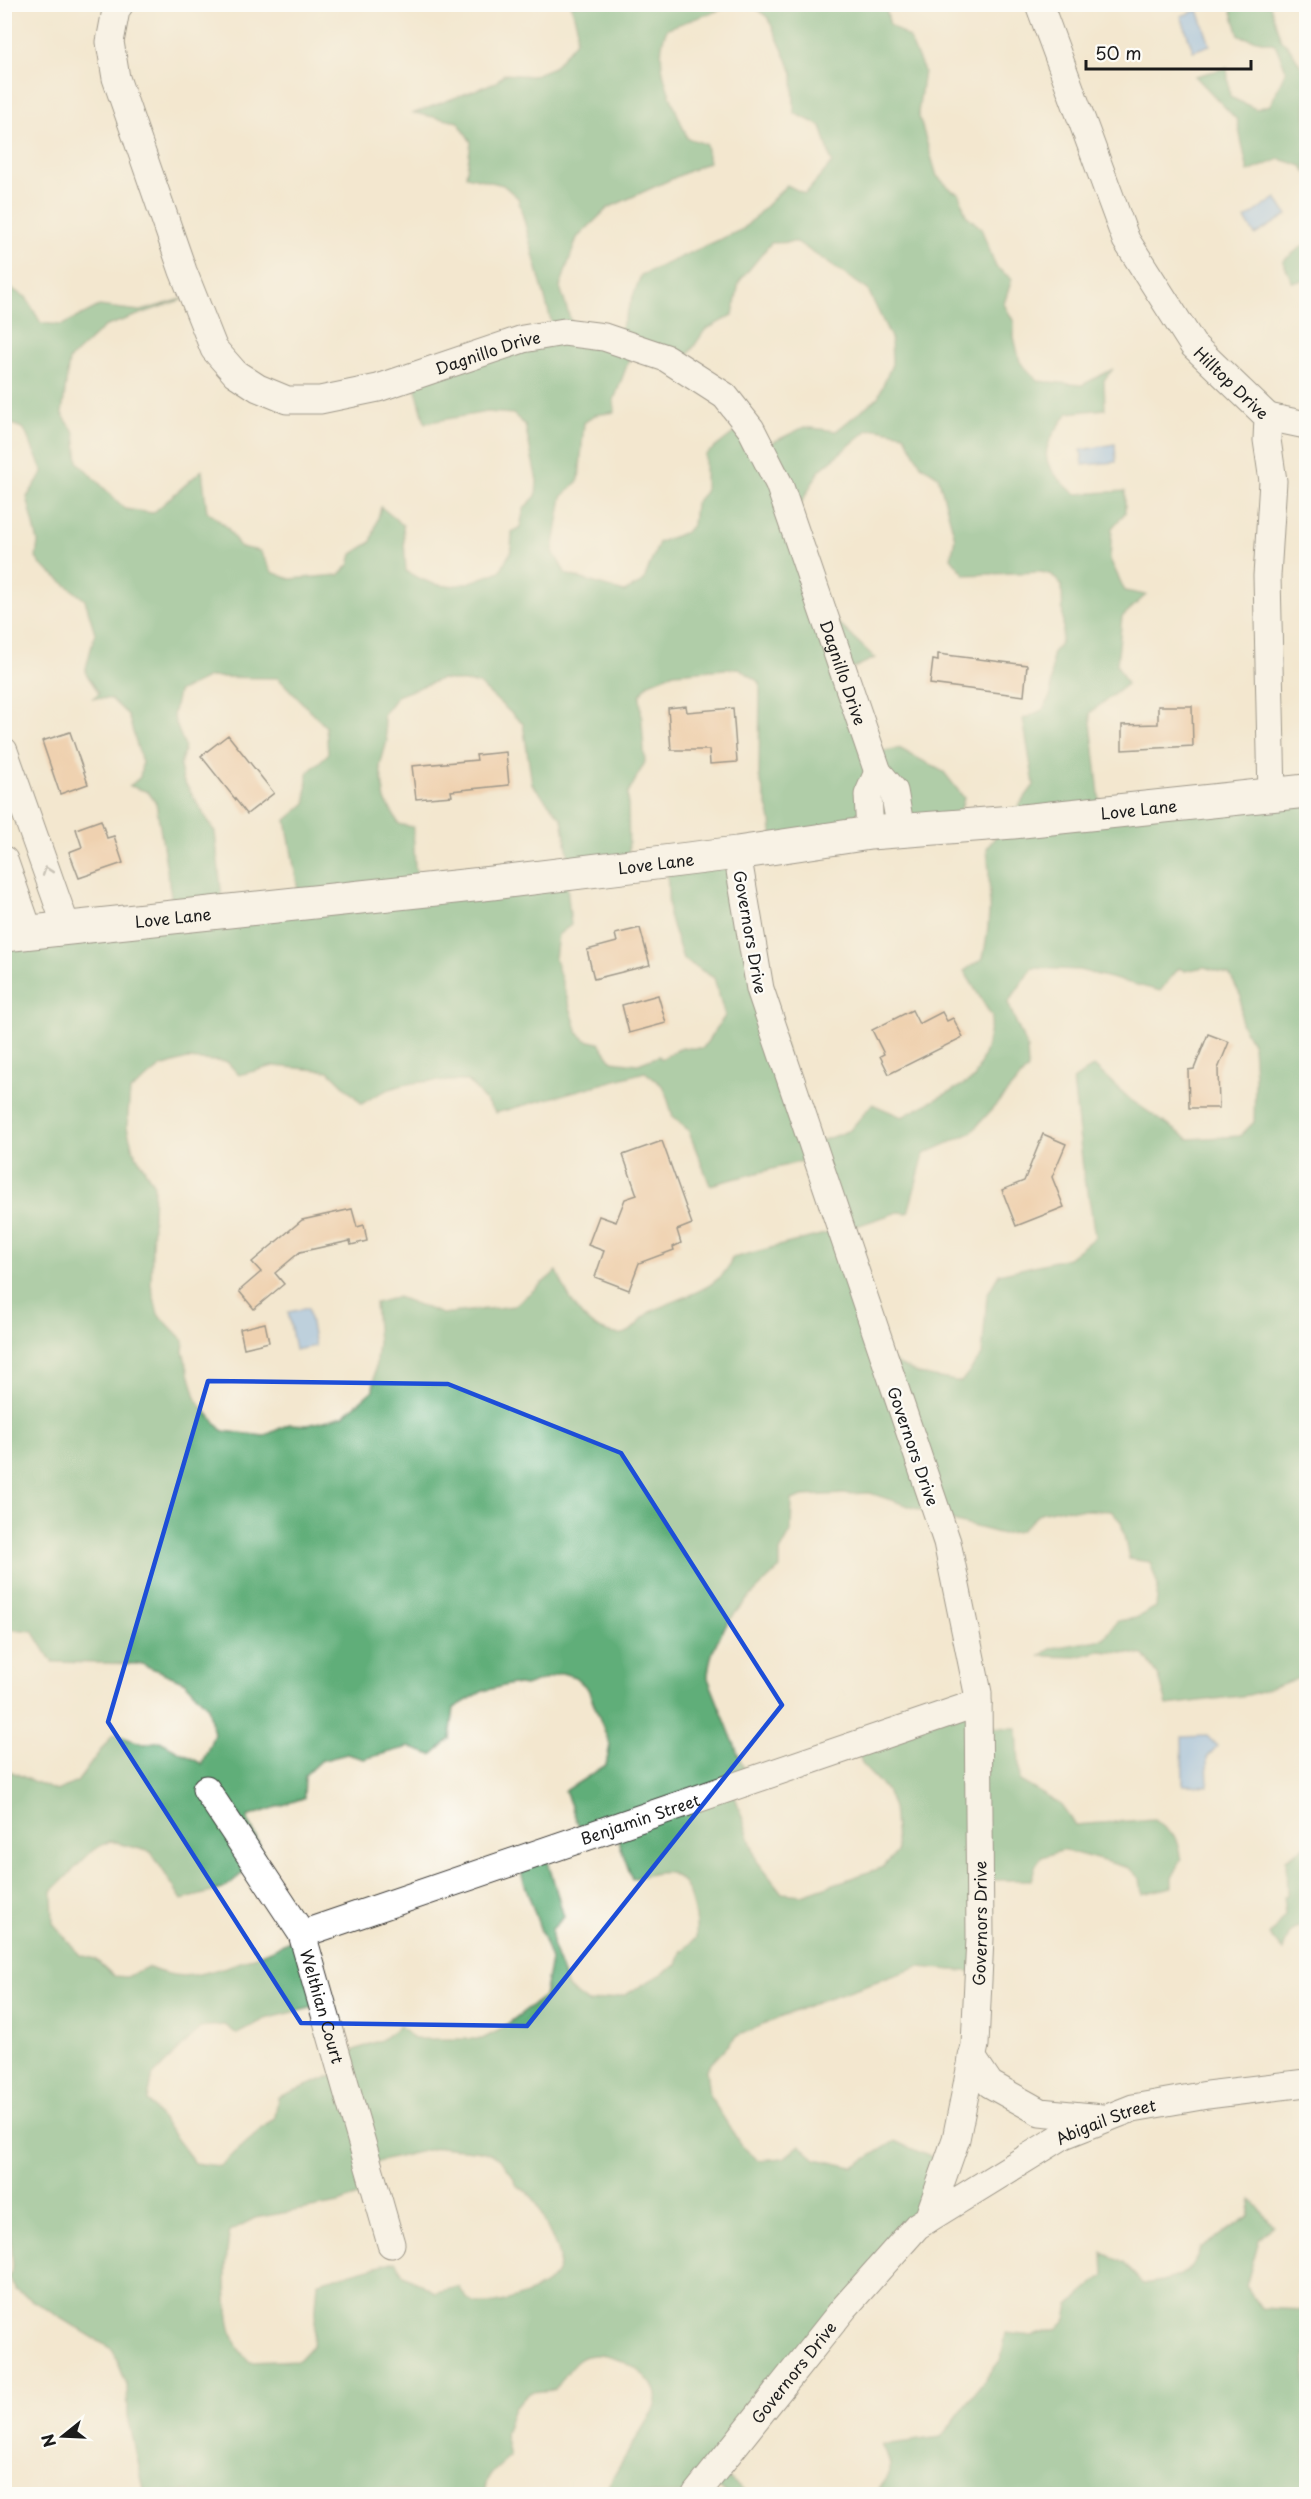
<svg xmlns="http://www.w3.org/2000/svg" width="1311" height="2499" font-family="'Playpen Sans',sans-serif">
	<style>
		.forest { fill: #60ae79; stroke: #3e654a; stroke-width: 1.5; fill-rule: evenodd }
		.water { fill: #7eb4ec; stroke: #4d6884; stroke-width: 1.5 }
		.building { fill: #ecb78a }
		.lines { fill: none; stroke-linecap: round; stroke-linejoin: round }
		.minor-casing { stroke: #3c3a37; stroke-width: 29 }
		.tertiary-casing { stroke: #3c3a37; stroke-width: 35 }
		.minor { stroke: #fff; stroke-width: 27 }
		.tertiary { stroke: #fff; stroke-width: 33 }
		.oneway { stroke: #999 }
		.marked { fill: none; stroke: #1d4ed8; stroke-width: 4.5; stroke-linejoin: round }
		.labels { text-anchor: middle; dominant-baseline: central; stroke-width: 4.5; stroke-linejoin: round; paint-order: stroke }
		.street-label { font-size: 16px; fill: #1c1c1c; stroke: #fdfcf7 }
	</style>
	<rect width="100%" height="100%" fill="#fdfcf7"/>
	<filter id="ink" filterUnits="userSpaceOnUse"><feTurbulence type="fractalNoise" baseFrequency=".0167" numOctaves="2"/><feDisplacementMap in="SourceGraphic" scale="12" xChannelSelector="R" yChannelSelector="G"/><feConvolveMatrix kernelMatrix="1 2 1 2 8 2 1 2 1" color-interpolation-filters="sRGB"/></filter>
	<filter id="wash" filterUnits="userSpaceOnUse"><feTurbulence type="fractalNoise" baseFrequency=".008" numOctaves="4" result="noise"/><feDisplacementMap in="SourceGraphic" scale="24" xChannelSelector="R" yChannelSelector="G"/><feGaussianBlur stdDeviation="1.35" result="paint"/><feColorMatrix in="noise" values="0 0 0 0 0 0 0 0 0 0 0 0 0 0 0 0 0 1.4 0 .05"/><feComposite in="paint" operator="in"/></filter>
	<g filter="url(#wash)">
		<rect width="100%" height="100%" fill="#f3e7cf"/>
		<path class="forest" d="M571,5h163l-66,23c-19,34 7,76 19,110l19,6 3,18 -101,46 -31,30 -17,49 15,47 41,7 25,-66 102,-46 44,-44 18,9 27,-31 -11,-37 -27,-13 -1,-40 -25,-55 -16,-13h133l5,20 19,13 15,33 -6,42 19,63 16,15 6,2 7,22 15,13 15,39 16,12 -8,25 10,18v15l6,25 18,19 44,4 31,-16 -9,11 1,29 -37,4c-29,39 -31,48 7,81l50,-3v22l-13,15 -2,31 15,32 21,4 -24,22 -5,48 10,19 -37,29 10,90 206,-10v883l-57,19 -82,10 -8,-28 -15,-22 -44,-4 -24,6 -36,-1 12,-8 52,-9 13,-18 19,-3 20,-11 2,-21 -8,-24 -21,-3 -8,-37 -10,-11 -53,-2 -18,4 -20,18 -18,3 -46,-12 -86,-29 -67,3 -11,4 -1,32 -11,20v16c-32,30 -71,63 -72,110l41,103 -16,9 24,71 25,32 20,2 81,-28 14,-15 -4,-44 -7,-18 -23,-24 -7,-19 118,-39 7,19 36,1 3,53 40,23 15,21 79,-6 21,18 7,22 -10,19v9l-30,7 -2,-15 -11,-11 -65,-18 -22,7 -6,8 -5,15h-52l-5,92 -55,-5 -100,34 -82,35 -31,33 3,26 32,50 17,15 26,-2 16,-13 16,14 37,8 42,-26 51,23 -16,52 -209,256 28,22h-22l-11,-8 -19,8h-94l51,-85c1,-4 3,-10 2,-14 -4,-25 -56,-51 -77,-35 -9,6 -17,21 -24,30l-24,2 -17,15 -9,27 5,23c-13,12 -26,19 -25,37h-69l-28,-5 -24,5h-171l-4,-3 -44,3 -17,-78 -1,-30 -14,-36 -97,-60 -8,-12 5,-10 -2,-32 -7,-6 1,-461 51,22 21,-9 36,-48 31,10 16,-3 42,23 12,-30 -6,-27 -23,-25 -43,-18 -90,-2 -19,-31 -28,-2 -1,-502 5,-8 -5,-15 1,-168 167,-34 -16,-99 -8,-11 -18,-6 10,-9 2,-14 -14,-48 -17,-16 -18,-1 6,-5 -14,-21 10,-39 -10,-33 -44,-35 -5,-7 2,-16 -11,-45 16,-25 -19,-43 -19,-8v-136l21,12 15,26 21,2 37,-19 41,5 49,-14 -85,30 -35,33 -7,54 13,19 3,29 47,47 28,4 49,-43 5,41 20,16 13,20 20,4 12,21 18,7 49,-4 10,-10 3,-11 19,-12 10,-35 22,18 3,46c39,24 54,15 94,0l11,-20 1,-19 8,-5 4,-19 12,-12 1,-15 -12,-56 -12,-11 -26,-2 -62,11 -12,-44 141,-47 -36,-134 -15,-13 -37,-9 5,-34 -13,-20 -44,-9 82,-31 8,-8 28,2 22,-9 22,-26 1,-15zM797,242l71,48 23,48 1,26 -14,33 -42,34 -32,-4 -45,22 -19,-21 -35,27v37l-10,11 -2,21 -7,8 -27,10 -16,40 -19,10 -58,-18 -13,-23 9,-54 17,-17 5,-57 11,-8 20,-3 -1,-12 18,-48 50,12 23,-34 28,-15 6,-33 32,-39zM877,429l27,5 17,31 17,11 17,62 -4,20 14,17 76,-3 11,3 10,11 1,43 -2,13 -9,12 -1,40 -7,15 -21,10 11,66 -47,63c4,37 4,74 -4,110l-19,13 28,46 -6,32 -12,30 -72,38 -30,-13 -22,26 -37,14 -83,-286 -63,9 2,49 14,43 31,19 11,38 -22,32h-22l-20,11 -2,-3 -21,8 -26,-3 -13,-18 -13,-3 -8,-7 -23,-74 3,-24 13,-10 -5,-49 -145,14 -6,-24 -2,-39 -14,-3 -14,-24 -5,-34 7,-25 -4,-26 14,-19 44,-17 38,5 44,40 9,60 30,35 9,52 58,-8 -1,-69 17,-32 -5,-67 9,-12 25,-10 65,-5 21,15 -1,93 12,44 2,30 181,-17 10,-35 -20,-26 -45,-24 -29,6 -25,-82 30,-14 -57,-54 -28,-81 30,-53 48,-40zM209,677l69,1 48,49 2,27 -21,19 -1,30 -20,17 14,82 -78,-3 -7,-67 -32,-52 -3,-14 5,-19 -12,-31 5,-24zM1204,967l26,8 11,22v26l12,22 2,32 -1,45 -14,14 -51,3 -58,-39 -37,-34 -21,14 12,106h2l8,51 -27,21 -69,16 -12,21 -5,60 -21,27 -42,-8 -42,-21 -41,-120 62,-21 10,1 16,-59 47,-21 57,-64 -1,-21 -19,-45 24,-35 47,2 81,21 19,-23 6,3zM187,1059l40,3 12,13 35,-9 55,5 33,33c33,-24 67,-24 106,-23l28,32 149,-41 19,15 9,30 15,13 22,55 101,-26 21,73 -100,26c-8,31 -56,40 -82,54 -11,6 -16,24 -33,22 -33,-3 -49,-36 -60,-63l-43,35 -72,8 -44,-17 -23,6 3,39 -5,48 -30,26 -35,9 -19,-1 -25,12 -41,-5 -26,-30 -14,-49 1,-11 -26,-27 -7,-29 3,-100 -21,-35 -6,-23 3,-36 31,-24zM562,1673l13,4 13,12 22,56 -4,20 -41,26 18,46 32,-6 17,48c12,-3 25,-8 37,-6 22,5 28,46 27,65l-15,14 -4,13 -52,30 -37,8 -20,-15 -16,-44v-15l12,-12 -17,-59 -26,15 30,87 -7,36 -46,35 -16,8h-68l-14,-13 -19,14 -46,17 1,17 -58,23 -3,20 -55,49 -25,-3 -47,-62 4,-24 49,-50 24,-2 12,9 28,-15 54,-13 -20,-70c-27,15 -77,35 -107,39 -16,3 -31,-2 -45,-8l-20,10 -13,-1 -19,-17 -15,-4 -27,-32 -1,-32 41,-41 17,-9 41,11 31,48 41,-11 40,-32v-4l-16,-36 57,-19 1,-23 15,-14 27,-7 17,5 45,-12 23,8 18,-16 4,-31 29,-17 29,-7 13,2zM440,2147c40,5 59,-3 77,39 18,8 22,21 29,39 6,14 18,32 11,47 -8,18 -71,40 -87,29 -4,-3 -8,-10 -11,-14l-24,5 -31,-17 -9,-14 -77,21 -5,63 -14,15 -49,2c-5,-5 -12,-12 -14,-18 -12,-31 -12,-81 -6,-113l25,-13 84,-15 35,-13 -5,-26z
			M1230,5h40l11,35c11,6 16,23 25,33v100l-4,-7 -22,-7 -32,13 -11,-52 -42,-44 32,-8 3,29 26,12 14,-4 16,-35 -11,-26 -36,-8z
			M1306,243v38l-14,1 -9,-21z
			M1306,1846v77c-16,4 -18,13 -23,28l-14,-16 16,-20 -2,-19 4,-1 -1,-36z
			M1252,2200l21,25 -14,15 -13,46 15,22 45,2v184h-433c20,-20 22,-24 9,-49l59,-8 60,-78 5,-26 26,3 24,-7 10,-10 3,-14 35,-30 -1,-22 21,10 19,21c26,-3 50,-7 57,-36l49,-32z"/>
		<path class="water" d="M1198,10l12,35 -17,6 -12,-35z
			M1276,198l11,17 -32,20 -10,-16z
			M1115,444l1,18 -33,3 -2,-15z
			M308,1308l7,38 -20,4 -7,-38z
			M1207,1736l10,10 -10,12 1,28 -25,-1 -1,-48z"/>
		<g id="blocks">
			<path class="building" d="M938,654l89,11 -3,31 -94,-12 3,-24 5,1z
				M686,706l1,6 46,-4 4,54 -27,2 -1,-14h-38l-3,-42z
				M1158,706h34l1,40 -71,4v-25l36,-1z
				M70,732l18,52 -28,10 -18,-53z
				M228,735l46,58 -27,21 -46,-58z
				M506,752l3,33 -58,6 1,5 -36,3 -4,-33 65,-6 -1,-5z
				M101,820l6,18 7,-2 9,27 -44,15 -10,-26 13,-5 -6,-18z
				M640,928l10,37 -56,14 -7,-29 30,-8 -2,-8z
				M658,995l8,28 -37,10 -7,-28z
				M912,1010l7,14 23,-12 5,9 6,-3 10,19 -74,37 -9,-18 4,-2 -12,-24z
				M1208,1034l21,8 -11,27 1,39h-30l-1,-38 6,-1z
				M1043,1134l23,10 -14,33 12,30 -48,19 -14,-36 22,-9z
				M662,1141l30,83 -15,6 4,13 -8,4 1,3 -35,13 -10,27 -34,-13 9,-26 -16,-6 11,-29 17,6 9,-23 12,-4 -14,-40z
				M352,1209l5,18 7,-2 3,16 -16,4 -1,-4 -50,11 -25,21 9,11 -30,25 -15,-18 22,-19 -9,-10 50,-42z
				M265,1323l4,19 -25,6 -4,-19z"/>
		</g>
	</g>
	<g filter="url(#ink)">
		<use href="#blocks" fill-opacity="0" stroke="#3c3a37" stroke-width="1.5"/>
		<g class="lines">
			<defs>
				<g id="minor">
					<path id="s1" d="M120,4l-4,6 -6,32 6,36 67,193 31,78 21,24 23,15 29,12h33l58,-12 145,-49 41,-7 40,5 62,21 59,38 26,33 28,55 99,288 16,19 7,39"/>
					<path id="s2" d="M1039,4l87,236 67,105 75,72 -1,23 6,41 -6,95 5,220"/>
					<path d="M1268,417l38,8"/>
					<path d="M4,751l62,175"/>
					<path d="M870,833l-2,-38 10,-23"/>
					<path d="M4,860l25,72"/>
					<path id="s3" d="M206,1789l96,145 89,310"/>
					<path id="s4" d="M302,1934l676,-231"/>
					<path d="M972,2057l18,27 50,28 62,6"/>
					<path id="s5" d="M928,2219l136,-84 69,-27 74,-13 99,-12"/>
					<path id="s6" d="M696,2494l149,-187 72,-81 11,-7 28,-80 19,-94 5,-107 -2,-245 -31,-151 -187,-553 -23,-136"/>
				</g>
				<g id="tertiary">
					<path id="s7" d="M4,935l488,-52 245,-30 133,-20 143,-11 293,-31"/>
				</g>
			</defs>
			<use href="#minor" class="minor-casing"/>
			<use href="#tertiary" class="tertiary-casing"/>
			<use href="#minor" class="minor"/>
			<use href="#tertiary" class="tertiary"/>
		</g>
		<defs><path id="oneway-chevron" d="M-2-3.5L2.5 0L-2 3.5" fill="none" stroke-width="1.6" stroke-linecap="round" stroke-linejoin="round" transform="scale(1.5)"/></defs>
		<use class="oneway" href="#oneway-chevron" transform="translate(47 871) rotate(-109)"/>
	</g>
	<path d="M0 0H1311V2499H0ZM208,1381l240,3 173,69 161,252 -255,321 -226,-3 -193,-301z" fill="#f3e7cf" fill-opacity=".55" fill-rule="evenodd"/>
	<path class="marked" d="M208,1381l240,3 173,69 161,252 -255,321 -226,-3 -193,-301z"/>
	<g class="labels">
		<g class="street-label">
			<text stroke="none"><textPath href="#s1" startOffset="663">Dagnillo Drive</textPath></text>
			<text stroke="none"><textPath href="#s2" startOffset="430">Hilltop Drive</textPath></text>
			<text stroke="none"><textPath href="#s1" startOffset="1221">Dagnillo Drive</textPath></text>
			<text stroke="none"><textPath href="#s7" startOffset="1142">Love Lane</textPath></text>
			<text stroke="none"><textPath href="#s7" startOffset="656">Love Lane</textPath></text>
			<text stroke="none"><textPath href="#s7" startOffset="170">Love Lane</textPath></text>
			<text transform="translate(751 932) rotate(80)">Governors Drive</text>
			<text transform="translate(914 1446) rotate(71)">Governors Drive</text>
			<text stroke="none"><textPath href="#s4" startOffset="357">Benjamin Street</textPath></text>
			<text stroke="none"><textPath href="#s6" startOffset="663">Governors Drive</textPath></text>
			<text stroke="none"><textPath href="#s3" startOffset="249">Welthian Court</textPath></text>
			<text stroke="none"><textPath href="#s5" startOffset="204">Abigail Street</textPath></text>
			<text stroke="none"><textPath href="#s6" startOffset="156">Governors Drive</textPath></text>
		</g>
	</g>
	<rect width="1311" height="2499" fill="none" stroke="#fdfcf7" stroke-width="24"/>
	<g transform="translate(63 2436) rotate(252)" stroke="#fdfcf7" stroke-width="4.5" paint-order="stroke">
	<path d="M0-4.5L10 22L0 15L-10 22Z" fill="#1c1c1c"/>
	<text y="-9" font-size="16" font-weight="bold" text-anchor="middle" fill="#1c1c1c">N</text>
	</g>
	<path d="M1086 60v9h165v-9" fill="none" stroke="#1c1c1c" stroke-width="3"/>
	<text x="1095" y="60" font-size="18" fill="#1c1c1c" stroke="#fdfcf7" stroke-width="4.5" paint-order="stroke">50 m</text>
</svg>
